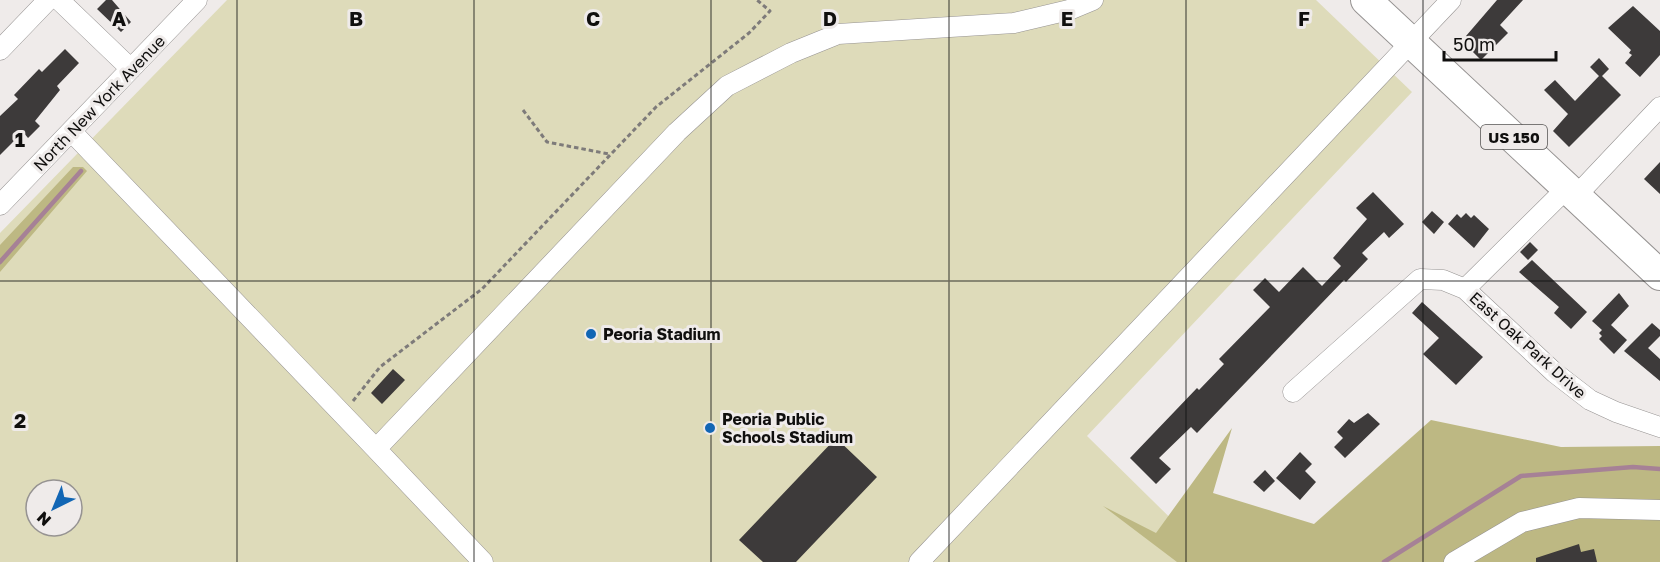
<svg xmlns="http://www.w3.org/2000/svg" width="1660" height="562" font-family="'Golos Text',sans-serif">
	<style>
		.green { fill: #dedbba; fill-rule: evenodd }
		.forest { fill: #bdb883 }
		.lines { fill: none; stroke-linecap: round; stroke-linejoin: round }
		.stream { stroke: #a68196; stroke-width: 4.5 }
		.building { fill: #3d3a3a }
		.minor-casing { stroke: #969392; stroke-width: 21 }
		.highway-casing { stroke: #969392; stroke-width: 32 }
		.path { stroke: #7e7b7a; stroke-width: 3; stroke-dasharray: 4.5 3; stroke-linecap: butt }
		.minor { stroke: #fff; stroke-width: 20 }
		.highway { stroke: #fff; stroke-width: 30 }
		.grid { fill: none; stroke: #100f0e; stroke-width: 1.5; stroke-opacity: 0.55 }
		.poi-dot { fill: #1266b4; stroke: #efebea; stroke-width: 2 }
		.labels { text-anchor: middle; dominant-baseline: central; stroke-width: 6; stroke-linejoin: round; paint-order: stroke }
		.shield { fill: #efebea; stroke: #535150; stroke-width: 1.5 }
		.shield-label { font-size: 15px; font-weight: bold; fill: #100f0e }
		.street-label { font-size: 16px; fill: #100f0e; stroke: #efebea }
		.poi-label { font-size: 16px; font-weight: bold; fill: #100f0e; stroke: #efebea; text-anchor: start }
		.grid-label { font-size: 20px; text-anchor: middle; font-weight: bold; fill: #100f0e; stroke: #efebea; stroke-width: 6; stroke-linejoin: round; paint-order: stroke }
	</style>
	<rect width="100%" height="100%" fill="#efebea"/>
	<path class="green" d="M227,0h1089l96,92 -325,344 128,126h-1215v-329zM36,490h36v36h-36z"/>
	<path class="forest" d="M73,167h10l4,4 -87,101v-27z
		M1431,420l130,27 99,-1v116h-483l-74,-56 53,27 76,-105 -19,65 101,31z"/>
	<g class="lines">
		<path class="stream" d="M0,262l81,-91
			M1384,562l137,-86 112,-9 27,2"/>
	</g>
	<path class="building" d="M106,0h6l19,22 -10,10 -24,-23z
		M1497,0h26l-23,25 8,8 -27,27 -11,-11 4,-5 -8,-8z
		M1633,6l27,25v24l-20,22 -15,-14 7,-8 -3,-2 2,-3 -23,-22z
		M65,49l14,14 -22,23 3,4 -25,31 5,5 -12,12 -5,-6 -23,23v-39l18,-17 -4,-4 25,-26 3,3z
		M1599,58l10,11 -7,7 19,19 -52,52 -16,-16 15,-17 -24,-24 11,-10 20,21 24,-25 -9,-9z
		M1660,162v32l-16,-15z
		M1373,192l31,32 -15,14 -5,-6 -22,21 6,6 -22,23 -2,-2 -147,153 -6,-6 -32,31 12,11 -15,15 -26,-26 67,-70 2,2 25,-26 -5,-5 51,-52 -17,-17 12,-12 14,14 24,-25 19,19 19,-20 -8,-8 34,-39 -11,-11z
		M1432,211l12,11 -10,12 -12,-12z
		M1466,213l5,5 3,-3 15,14 -15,19 -26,-24 9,-10 4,4z
		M1530,242l8,8 -10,10 -8,-8z
		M1532,260l55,52 -16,17 -17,-16 5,-6 -40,-35z
		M1619,293l10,13 -18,19 16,15 -13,14 -15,-15 3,-3 -3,-3 3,-3 -10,-9z
		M1422,302l61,55 -27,28 -33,-31 16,-16 -27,-25z
		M1652,323l8,7v6l-12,12 12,11v22l-36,-30z
		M393,369l12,11 -23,24 -11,-11z
		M1368,413l12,11 -35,34 -11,-11 9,-9 -6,-6 12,-13 5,4z
		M836,438l41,39 -81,85h-33l-24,-22z
		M1300,452l12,12 -7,7 11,11 -16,18 -24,-22z
		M1265,470l10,11 -11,11 -11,-10z
		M1579,544l2,8 13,-3 3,13h-61v-4z"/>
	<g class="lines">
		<defs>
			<path id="minor" d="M59,0l72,69
				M0,50l48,-50
				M71,131l305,318
				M1575,197l85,-90
				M0,205l197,-205
				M1465,289l101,-100
				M1293,392l127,-113 23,1 22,9 90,84 35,27 26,12 44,15
				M483,562l-107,-113 301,-317 50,-46 64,-33 47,-19 176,-11 55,-13 24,-10
				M919,562l532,-562
				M1454,562l68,-40 57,-14 81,2"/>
			<path id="highway" d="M1366,0l294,275"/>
		</defs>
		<use href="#minor" class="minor-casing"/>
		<use href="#highway" class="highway-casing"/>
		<path class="path" d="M523,110l24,32 62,12
			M353,401l27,-34 102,-78 174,-182 93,-74 21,-22 -13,-11"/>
		<use href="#minor" class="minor"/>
		<use href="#highway" class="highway"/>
	</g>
	<path class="grid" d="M237,0v562M474,0v562M711,0v562M949,0v562M1186,0v562M1423,0v562M0,281h1660"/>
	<g class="poi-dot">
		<circle cx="591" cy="334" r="6"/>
		<circle cx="710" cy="428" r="6"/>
	</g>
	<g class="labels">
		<rect class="shield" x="1481" y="125" width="66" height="24" rx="4.5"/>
		<g class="shield-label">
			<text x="1514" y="137">US 150</text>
		</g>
		<g class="street-label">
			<text transform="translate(99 103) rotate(-46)">North New York Avenue</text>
			<text transform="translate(1528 345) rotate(42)">East Oak Park Drive</text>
		</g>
		<g class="poi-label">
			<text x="603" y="334">Peoria Stadium</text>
			<text x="722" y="419">Peoria Public<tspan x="722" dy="18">Schools Stadium</tspan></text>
		</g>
	</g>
	<g class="grid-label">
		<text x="119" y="26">A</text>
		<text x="356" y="26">B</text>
		<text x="593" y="26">C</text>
		<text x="830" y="26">D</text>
		<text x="1067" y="26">E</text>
		<text x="1304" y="26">F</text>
		<text x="20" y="147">1</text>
		<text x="20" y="428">2</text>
	</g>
	<g transform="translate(54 508) rotate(223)"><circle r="28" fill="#efebea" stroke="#969392" stroke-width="1.5"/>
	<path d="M0-4.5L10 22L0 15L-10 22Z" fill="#1266b4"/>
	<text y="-9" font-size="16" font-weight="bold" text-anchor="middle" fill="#100f0e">N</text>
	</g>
	<path d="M1444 51v9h112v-9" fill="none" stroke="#100f0e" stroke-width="3"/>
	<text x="1453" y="51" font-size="18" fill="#100f0e" stroke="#efebea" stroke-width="4.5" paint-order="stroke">50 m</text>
</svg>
